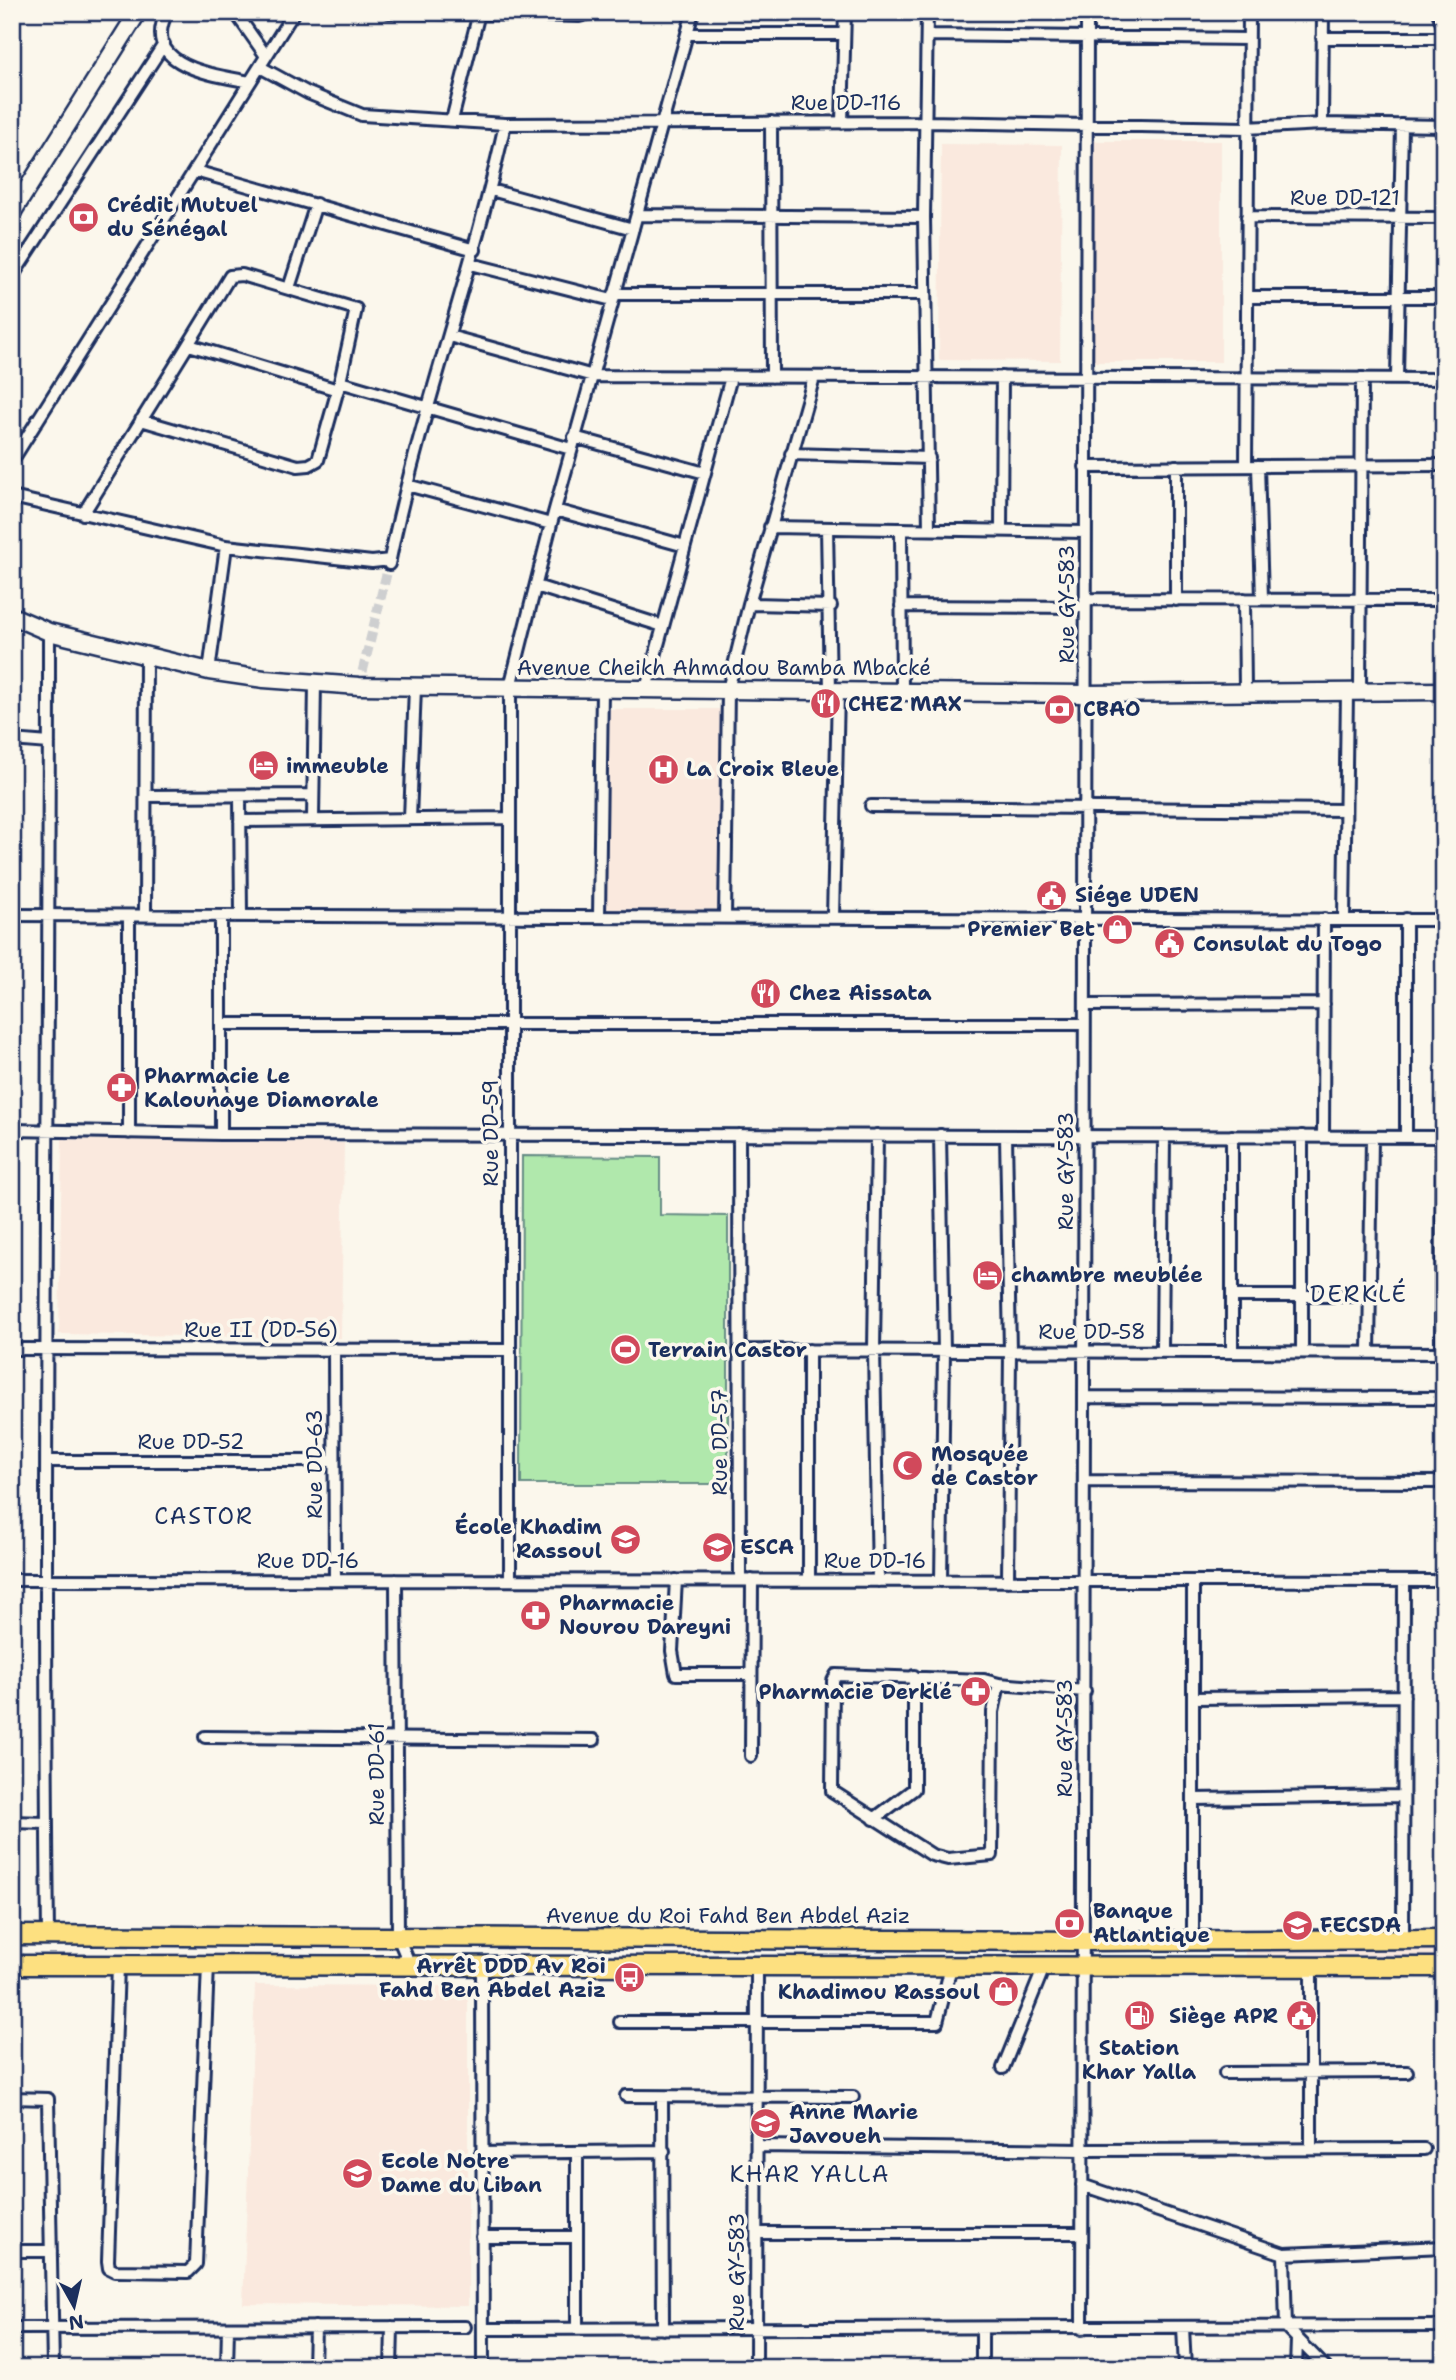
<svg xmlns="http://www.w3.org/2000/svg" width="1456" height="2380" font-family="'Shantell Sans',sans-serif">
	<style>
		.built { fill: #fae9de }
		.green { fill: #b0e8ac; stroke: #668c85; stroke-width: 2 }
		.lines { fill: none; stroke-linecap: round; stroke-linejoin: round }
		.street-tunnel { stroke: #cecfd0; stroke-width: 10; stroke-dasharray: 10 5; stroke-linecap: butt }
		.street-casing { stroke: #1b2f5e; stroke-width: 16 }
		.secondary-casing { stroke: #1b2f5e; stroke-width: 21 }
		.primary-casing { stroke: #1b2f5e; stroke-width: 23 }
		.street { stroke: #fbf7ec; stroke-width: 10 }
		.secondary { stroke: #fbf7ec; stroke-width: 16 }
		.primary { stroke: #fde080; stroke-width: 18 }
		.labels { text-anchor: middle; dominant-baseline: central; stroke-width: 7; stroke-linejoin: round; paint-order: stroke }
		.street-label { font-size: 21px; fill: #1b2f5e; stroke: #fbf7ec }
		.poi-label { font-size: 21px; font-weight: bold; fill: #1b2f5e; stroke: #fbf7ec; text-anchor: start }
		.neighbourhood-label { font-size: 23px; letter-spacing: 2px; fill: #1b2f5e; stroke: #fbf7ec }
	</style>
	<rect width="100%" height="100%" fill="#fbf7ec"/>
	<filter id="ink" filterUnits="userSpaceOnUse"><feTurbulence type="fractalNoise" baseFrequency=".0143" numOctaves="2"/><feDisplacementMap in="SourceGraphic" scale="14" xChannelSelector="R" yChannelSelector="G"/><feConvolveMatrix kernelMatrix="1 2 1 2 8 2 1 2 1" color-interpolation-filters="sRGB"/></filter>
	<g filter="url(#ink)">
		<path class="built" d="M1094,141h127v221h-127z
			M941,144l121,1 -2,216 -121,-1z
			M607,709h113v202l-114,-1z
			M62,1139l282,4 -3,195 -282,-4z
			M1245,1947h199v11h-199z
			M255,1985l213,1v320l-225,-2z"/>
		<path class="green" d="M522,1156l138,1v58l68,1v268h-207z"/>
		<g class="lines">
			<path class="street-tunnel" d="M359,686l30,-122"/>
			<defs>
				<path id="street" d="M167,12c-28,55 49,63 83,70
					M235,12l31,44
					M389,12l190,4 16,-4
					M927,12l-3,205 5,312
					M1438,12l6,18
					M687,34h157
					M927,35l321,4
					M1322,38h122
					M260,67l48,26 54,22 143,9 422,-2 319,6 76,-4 122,2
					M452,120l27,-107
					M771,122l1,255
					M842,123l3,-111
					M1322,124l1,-112
					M195,171l280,79
					M491,190l142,39
					M637,215l287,2
					M1247,217l197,1
					M471,264l141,36
					M12,277l152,-233
					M289,288l27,-84
					M614,294h311
					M1247,297h197
					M449,336l144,40 851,3
					M189,345l149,45
					M1397,378l5,-253
					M340,382l231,67
					M574,437l131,36
					M791,454l138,4
					M12,461l282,-449
					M1176,466v134
					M1246,466l3,-454
					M1258,466l4,132
					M1085,467l359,-2
					M407,485l144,39
					M12,497l214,49 146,16 18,-2
					M555,510l130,36
					M83,514c49,-79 99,-158 147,-238l12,-1 114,34 -16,73 -22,78 -9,5 -11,1 -157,-46
					M770,527l315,5
					M827,528l3,162
					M901,529l1,162
					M1001,530l1,-153
					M389,564c30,-149 84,-292 116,-440
					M536,586l127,40
					M1085,599l359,1
					M1244,599l1,91
					M749,604l82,2
					M901,606l184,1
					M209,671l17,-125
					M646,689l85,-312
					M1360,692l2,-314
					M12,740l37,3
					M146,796l167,-1
					M240,796l1,120
					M871,806l474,4
					M313,819l2,-136
					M410,819l5,-132
					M240,821l270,-3
					M12,915l1432,5
					M145,916l1,-262
					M221,916v218
					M599,917l3,-228
					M725,917l3,-227 21,-86 65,-227
					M833,918l5,-227
					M1344,919l3,-227
					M1406,919v217
					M1085,1005l239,-1
					M222,1024h862
					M12,1130l209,4 1223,3
					M129,1133v-217
					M739,1135l1,445
					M877,1135l-3,215 4,231
					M940,1135l4,216 -3,230
					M1006,1136l4,215 -2,230
					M1323,1136l1,-217
					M1232,1296h137
					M12,1349l498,1
					M334,1349l1,231
					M739,1350l705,3
					M809,1350v230
					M1162,1352l2,-216
					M1232,1352v-216
					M1302,1352v-216
					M1369,1353l3,-216
					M1441,1353l1,-217
					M1086,1397l358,1
					M48,1461h286
					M1085,1481l359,1
					M510,1579v-892l41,-163 142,-512
					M12,1580l1432,1
					M396,1580l2,357 12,28
					M676,1580l-4,71 4,23h75
					M1193,1581v359
					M999,1684l-6,28 -1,143 -44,4 -16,-4 -100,-64 1,-110 3,-6 148,5 15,4 86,7
					M1193,1698l211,-2
					M205,1737l389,3
					M751,1756l1,-176
					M1193,1799l210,-3
					M874,1819l40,-30v-113
					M12,1822l34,1
					M48,1935c-5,-435 1,-869 1,-1303
					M1403,1939l1,-358
					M118,1965l-10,296 1,7 6,3 73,1 8,-8 12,-299
					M482,1966l1,402
					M620,2022h317l14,-55
					M1003,2068l41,-101
					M1225,2073l182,-1
					M626,2096l227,1
					M12,2098l36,1 5,269
					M662,2098l1,231
					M758,2146l324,4 342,-1
					M1311,2147v-181
					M577,2152v177
					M481,2153l183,-2
					M1082,2185l202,69 2,73 40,41
					M757,2233h325
					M482,2237h95
					M12,2251h39
					M1284,2254l160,-7
					M1183,2327l2,41
					M12,2328l453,-1
					M483,2329l961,-3
					M982,2329v39
					M1082,2329l5,-2317
					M227,2368l1,-40
					M314,2368l1,-41
					M391,2368l1,-41
					M756,2368l1,-401
					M1296,2368l1,-28"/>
				<path id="secondary" d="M12,213l126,-201
					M12,616l37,16 160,39 55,8 95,7 727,8 358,-3"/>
				<path id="primary" d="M12,1935l1072,6 360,-2
					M12,1965l1432,2"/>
			</defs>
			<use href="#street" class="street-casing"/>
			<use href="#secondary" class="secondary-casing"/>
			<use href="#primary" class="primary-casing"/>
			<use href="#street" class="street"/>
			<use href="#secondary" class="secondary"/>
			<use href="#primary" class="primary"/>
		</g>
	</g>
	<defs>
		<symbol id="bank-disc" viewBox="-11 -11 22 22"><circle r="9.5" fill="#d1495b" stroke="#fbf7ec"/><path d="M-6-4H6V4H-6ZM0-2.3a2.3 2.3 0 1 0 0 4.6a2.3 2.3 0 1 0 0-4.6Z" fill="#fff"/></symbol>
		<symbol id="restaurant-disc" viewBox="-11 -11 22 22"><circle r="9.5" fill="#d1495b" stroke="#fbf7ec"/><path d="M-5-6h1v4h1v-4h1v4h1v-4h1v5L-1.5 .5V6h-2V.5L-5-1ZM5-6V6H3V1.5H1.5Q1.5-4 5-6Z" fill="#fff"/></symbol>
		<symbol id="hotel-disc" viewBox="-11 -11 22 22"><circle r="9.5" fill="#d1495b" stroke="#fbf7ec"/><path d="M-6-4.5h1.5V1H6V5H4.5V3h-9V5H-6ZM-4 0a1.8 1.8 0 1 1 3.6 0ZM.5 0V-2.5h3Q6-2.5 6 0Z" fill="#fff"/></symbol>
		<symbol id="hospital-disc" viewBox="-11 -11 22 22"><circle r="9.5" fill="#d1495b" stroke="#fbf7ec"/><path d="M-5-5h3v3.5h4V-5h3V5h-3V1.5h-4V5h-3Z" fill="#fff"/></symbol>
		<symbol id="civic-disc" viewBox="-11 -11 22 22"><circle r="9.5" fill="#d1495b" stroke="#fbf7ec"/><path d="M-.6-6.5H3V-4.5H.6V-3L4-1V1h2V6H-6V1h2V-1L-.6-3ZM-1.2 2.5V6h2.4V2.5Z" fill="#fff"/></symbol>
		<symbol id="shop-disc" viewBox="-11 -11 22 22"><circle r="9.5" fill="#d1495b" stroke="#fbf7ec"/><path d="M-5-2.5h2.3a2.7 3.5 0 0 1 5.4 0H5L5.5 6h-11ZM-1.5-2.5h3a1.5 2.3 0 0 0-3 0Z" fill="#fff"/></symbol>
		<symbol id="pharmacy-disc" viewBox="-11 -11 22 22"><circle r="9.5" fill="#d1495b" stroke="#fbf7ec"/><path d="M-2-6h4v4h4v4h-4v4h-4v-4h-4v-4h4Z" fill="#fff"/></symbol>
		<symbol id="stadium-disc" viewBox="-11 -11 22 22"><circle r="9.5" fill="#d1495b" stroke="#fbf7ec"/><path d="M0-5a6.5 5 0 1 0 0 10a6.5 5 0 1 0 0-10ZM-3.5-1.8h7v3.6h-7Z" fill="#fff"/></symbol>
		<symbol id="mosque-disc" viewBox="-11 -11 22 22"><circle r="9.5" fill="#d1495b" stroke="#fbf7ec"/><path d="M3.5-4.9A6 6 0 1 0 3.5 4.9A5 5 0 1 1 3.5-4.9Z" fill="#fff"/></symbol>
		<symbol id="school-disc" viewBox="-11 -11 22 22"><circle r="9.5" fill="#d1495b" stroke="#fbf7ec"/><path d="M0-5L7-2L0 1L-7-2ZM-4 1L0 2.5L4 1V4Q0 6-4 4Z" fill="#fff"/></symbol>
		<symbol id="university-disc" viewBox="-11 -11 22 22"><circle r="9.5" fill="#d1495b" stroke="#fbf7ec"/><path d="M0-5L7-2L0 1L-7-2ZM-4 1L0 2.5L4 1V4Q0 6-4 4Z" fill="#fff"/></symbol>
		<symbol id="bus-disc" viewBox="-11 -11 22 22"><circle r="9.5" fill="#d1495b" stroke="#fbf7ec"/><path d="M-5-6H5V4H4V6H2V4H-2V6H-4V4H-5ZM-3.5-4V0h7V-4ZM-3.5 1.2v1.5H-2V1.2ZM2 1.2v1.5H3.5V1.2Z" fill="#fff"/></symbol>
		<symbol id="fuel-disc" viewBox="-11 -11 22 22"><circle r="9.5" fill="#d1495b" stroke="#fbf7ec"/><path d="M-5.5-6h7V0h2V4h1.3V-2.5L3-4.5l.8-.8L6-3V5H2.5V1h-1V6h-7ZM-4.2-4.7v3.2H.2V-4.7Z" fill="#fff"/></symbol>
	</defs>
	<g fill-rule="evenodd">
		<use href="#bank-disc" x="66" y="200" width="35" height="35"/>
		<use href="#restaurant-disc" x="808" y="686" width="35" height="35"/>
		<use href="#bank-disc" x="1042" y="692" width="35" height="35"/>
		<use href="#hotel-disc" x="246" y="748" width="35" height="35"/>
		<use href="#hospital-disc" x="646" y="752" width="35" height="35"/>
		<use href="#civic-disc" x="1034" y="878" width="35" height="35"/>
		<use href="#shop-disc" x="1100" y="912" width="35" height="35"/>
		<use href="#civic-disc" x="1152" y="926" width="35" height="35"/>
		<use href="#restaurant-disc" x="748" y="976" width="35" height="35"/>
		<use href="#pharmacy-disc" x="104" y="1070" width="35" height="35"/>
		<use href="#hotel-disc" x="970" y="1258" width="35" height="35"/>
		<use href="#stadium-disc" x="608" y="1332" width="35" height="35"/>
		<use href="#mosque-disc" x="890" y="1448" width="35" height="35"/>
		<use href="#school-disc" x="608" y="1522" width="35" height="35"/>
		<use href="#university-disc" x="700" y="1530" width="35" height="35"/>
		<use href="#pharmacy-disc" x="518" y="1598" width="35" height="35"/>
		<use href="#pharmacy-disc" x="958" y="1674" width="35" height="35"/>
		<use href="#bank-disc" x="1052" y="1906" width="35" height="35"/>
		<use href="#school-disc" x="1280" y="1908" width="35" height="35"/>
		<use href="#bus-disc" x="612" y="1960" width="35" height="35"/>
		<use href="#shop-disc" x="986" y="1974" width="35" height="35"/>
		<use href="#fuel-disc" x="1122" y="1998" width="35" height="35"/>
		<use href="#civic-disc" x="1284" y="1998" width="35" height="35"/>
		<use href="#school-disc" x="748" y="2106" width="35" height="35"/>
		<use href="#school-disc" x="340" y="2156" width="35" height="35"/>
	</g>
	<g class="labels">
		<g class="street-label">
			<text x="846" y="103">Rue DD-116</text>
			<text x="1345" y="198">Rue DD-121</text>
			<text transform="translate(1067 604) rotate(-90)">Rue GY-583</text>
			<text x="724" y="668">Avenue Cheikh Ahmadou Bamba Mbacké</text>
			<text transform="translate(491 1133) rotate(-90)">Rue DD-59</text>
			<text transform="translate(1066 1171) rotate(-90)">Rue GY-583</text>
			<text x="261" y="1330">Rue II (DD-56)</text>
			<text x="1092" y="1332">Rue DD-58</text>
			<text x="191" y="1442">Rue DD-52</text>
			<text transform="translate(720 1442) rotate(-90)">Rue DD-57</text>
			<text transform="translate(315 1464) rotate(-90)">Rue DD-63</text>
			<text x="308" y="1561">Rue DD-16</text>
			<text x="875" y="1561">Rue DD-16</text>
			<text transform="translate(1065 1738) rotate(-90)">Rue GY-583</text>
			<text transform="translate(377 1774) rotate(-90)">Rue DD-61</text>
			<text x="728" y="1916">Avenue du Roi Fahd Ben Abdel Aziz</text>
			<text transform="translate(737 2272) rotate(-90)">Rue GY-583</text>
		</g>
		<g class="poi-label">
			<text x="107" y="205">Crédit Mutuel<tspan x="107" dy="24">du Sénégal</tspan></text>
			<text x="848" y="704">CHEZ MAX</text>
			<text x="1083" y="709">CBAO</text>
			<text x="286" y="766">immeuble</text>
			<text x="686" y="769">La Croix Bleue</text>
			<text x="1075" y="895">Siége UDEN</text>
			<text x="1095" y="929" text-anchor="end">Premier Bet</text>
			<text x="1193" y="944">Consulat du Togo</text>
			<text x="789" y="993">Chez Aissata</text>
			<text x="144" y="1076">Pharmacie Le<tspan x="144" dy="24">Kalounaye Diamorale</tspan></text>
			<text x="1011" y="1275">chambre meublée</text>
			<text x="648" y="1350">Terrain Castor</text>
			<text x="931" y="1454">Mosquée<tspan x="931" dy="24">de Castor</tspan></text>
			<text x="602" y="1527" text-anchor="end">École Khadim<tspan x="602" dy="24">Rassoul</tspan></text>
			<text x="740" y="1547">ESCA</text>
			<text x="559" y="1603">Pharmacie<tspan x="559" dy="24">Nourou Dareyni</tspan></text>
			<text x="952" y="1692" text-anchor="end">Pharmacie Derklé</text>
			<text x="1093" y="1911">Banque<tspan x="1093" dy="24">Atlantique</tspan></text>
			<text x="1320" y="1925">FECSDA</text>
			<text x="606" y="1966" text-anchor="end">Arrêt DDD Av Roi<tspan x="606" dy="24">Fahd Ben Abdel Aziz</tspan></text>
			<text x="980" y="1992" text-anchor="end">Khadimou Rassoul</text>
			<text x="1278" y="2016" text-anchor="end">Siège APR</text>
			<text x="1139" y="2048" text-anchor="middle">Station<tspan x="1139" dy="24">Khar Yalla</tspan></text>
			<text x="789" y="2112">Anne Marie<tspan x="789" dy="24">Javoueh</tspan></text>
			<text x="381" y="2161">Ecole Notre<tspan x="381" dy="24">Dame du Liban</tspan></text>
		</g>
		<g class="neighbourhood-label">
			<text x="1359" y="1294">DERKLÉ</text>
			<text x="204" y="1516">CASTOR</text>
			<text x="810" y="2174">KHAR YALLA</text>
		</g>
	</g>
	<rect width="1456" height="2380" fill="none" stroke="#fbf7ec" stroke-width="42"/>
	<rect x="21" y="21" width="1414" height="2338" fill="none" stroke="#1b2f5e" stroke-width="2.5" filter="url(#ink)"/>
	<g transform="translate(74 2306) rotate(172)" stroke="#fbf7ec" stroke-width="5" paint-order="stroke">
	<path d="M0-5L12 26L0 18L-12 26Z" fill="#1b2f5e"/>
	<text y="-10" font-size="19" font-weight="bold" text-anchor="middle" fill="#1b2f5e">N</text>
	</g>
</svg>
